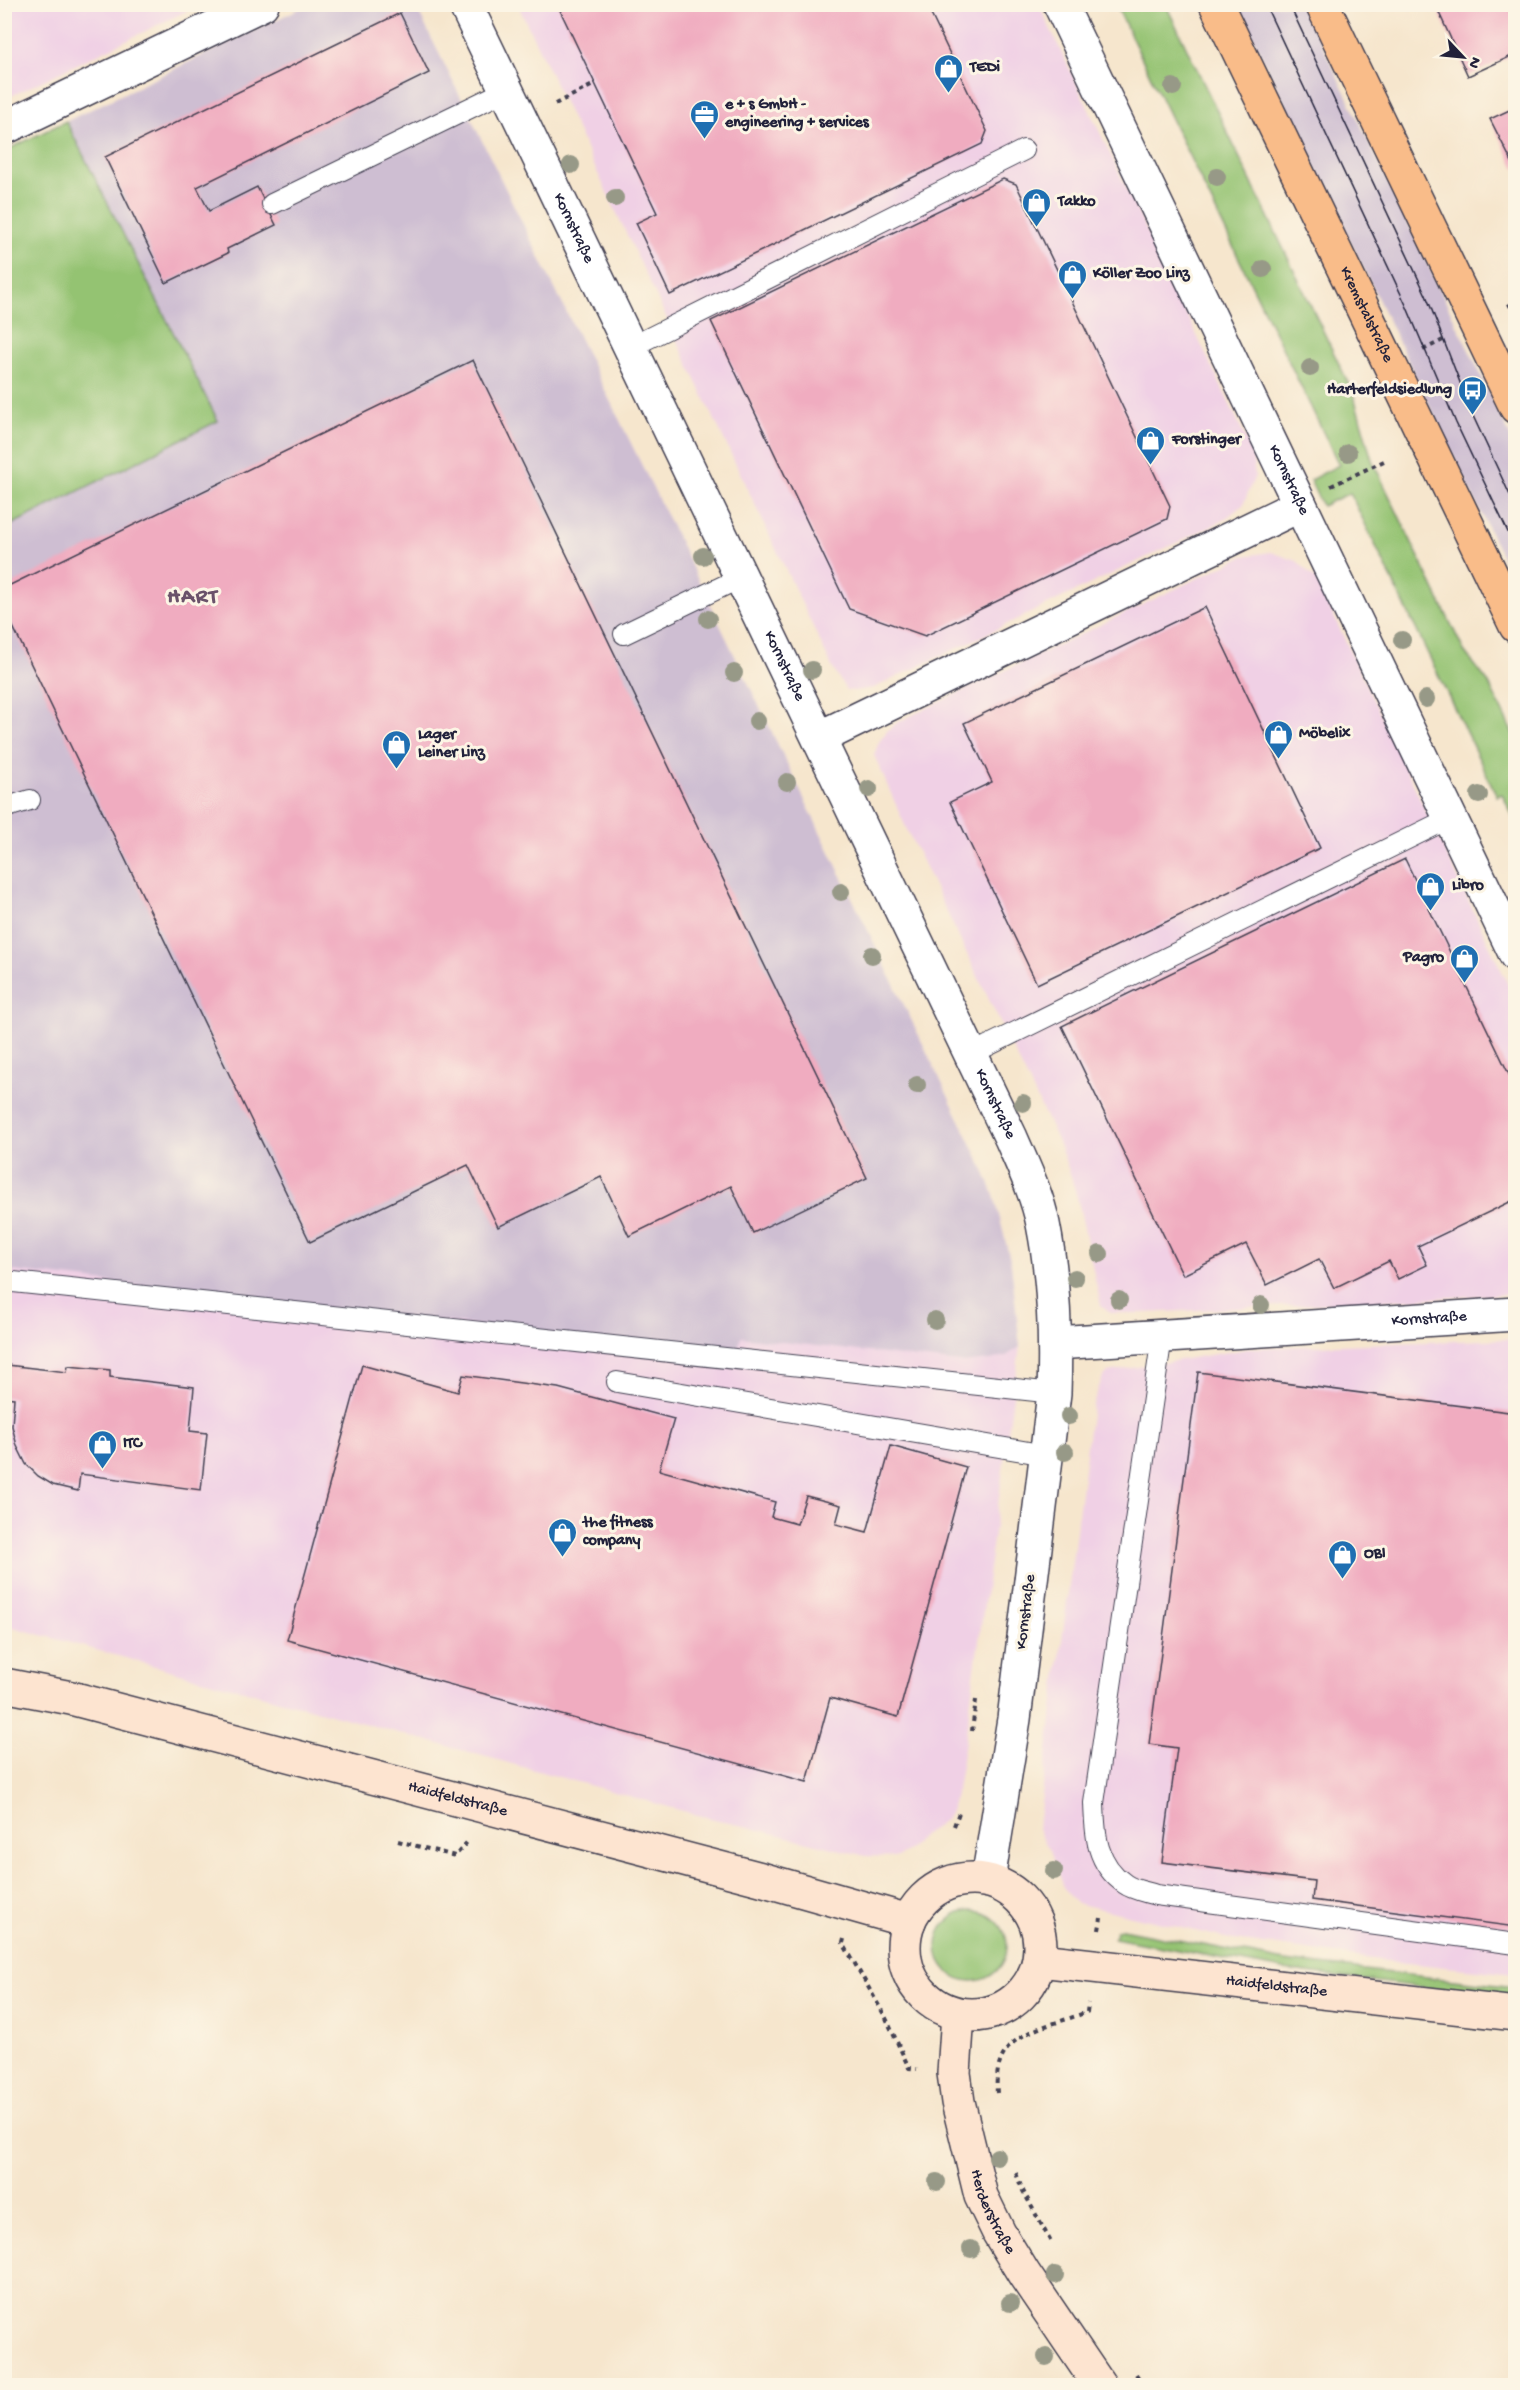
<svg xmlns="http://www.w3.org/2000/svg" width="1520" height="2390" font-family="'Gochi Hand',sans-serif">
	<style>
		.built { fill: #f0d0e5 }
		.industrial { fill: #cebed2 }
		.green { fill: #94c372; stroke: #5b7256; stroke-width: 1.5 }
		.building { fill: #f0acc0 }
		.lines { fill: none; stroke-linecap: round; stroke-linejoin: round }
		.lane-casing { stroke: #423f51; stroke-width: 22 }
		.street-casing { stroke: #423f51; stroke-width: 36 }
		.secondary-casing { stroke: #423f51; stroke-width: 36 }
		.primary-casing { stroke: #423f51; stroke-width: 36 }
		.path { stroke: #423f51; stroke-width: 4; stroke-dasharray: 4.5 4.5; stroke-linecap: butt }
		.lane { stroke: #fff; stroke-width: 20 }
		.street { stroke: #fff; stroke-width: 33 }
		.secondary { stroke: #fde4d0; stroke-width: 33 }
		.primary { stroke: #f9bc89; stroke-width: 33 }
		.tram { stroke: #22223b; stroke-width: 1.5 }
		.tree { fill: #979987 }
		.labels { text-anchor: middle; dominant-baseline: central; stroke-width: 6; stroke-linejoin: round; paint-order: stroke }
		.poi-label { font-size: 16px; font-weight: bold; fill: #22223b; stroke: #fcf5e5; text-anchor: start }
		.street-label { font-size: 16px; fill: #22223b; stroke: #fcf5e5 }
		.district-label { font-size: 22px; font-weight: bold; letter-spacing: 1.5px; fill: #6a526a; stroke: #fcf5e5 }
	</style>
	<rect width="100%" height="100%" fill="#fcf5e5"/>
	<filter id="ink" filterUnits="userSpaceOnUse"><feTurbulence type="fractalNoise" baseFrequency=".0167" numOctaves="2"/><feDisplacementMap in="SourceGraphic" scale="12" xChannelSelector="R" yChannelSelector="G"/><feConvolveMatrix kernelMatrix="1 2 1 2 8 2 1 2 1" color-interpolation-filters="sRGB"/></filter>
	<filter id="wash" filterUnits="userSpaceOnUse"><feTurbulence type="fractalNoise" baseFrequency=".008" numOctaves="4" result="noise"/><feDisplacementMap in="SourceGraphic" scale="24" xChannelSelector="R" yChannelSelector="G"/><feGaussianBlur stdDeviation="1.35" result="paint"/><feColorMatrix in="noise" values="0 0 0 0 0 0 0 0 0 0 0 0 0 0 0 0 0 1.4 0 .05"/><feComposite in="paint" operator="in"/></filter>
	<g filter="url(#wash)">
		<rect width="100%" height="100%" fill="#f6e6cd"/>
		<path class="built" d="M5,4h194v1l-194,94z
			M307,5h108l269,546 298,615 12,29 17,69 9,83 -56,401 -7,41 -6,20 -5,10 -24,17 -15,16 -9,5 -32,-1 -168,-41 -693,-190v-1474z
			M518,5h521l213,446 3,25 -12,29 -21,16 -348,167 -20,3 -8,-1 -14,-23z
			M1271,552l26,9 20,20 198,418v295l-372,19h-31l-11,-7 -22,-101 -8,-29 -13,-34 -151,-312 -33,-75 5,-13 8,-11 11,-9 346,-166z
			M1515,1339v635l-128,-13 -153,-21 -158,-37 -7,-7 -7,-11 -12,-35 -10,-15 -2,-8 54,-420 10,-28 6,-7 144,-24z"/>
		<path class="industrial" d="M307,5h108l269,546 298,615 12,29 17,69 9,83 -14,9 -16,4 -29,3 -220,-26 -4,19 -732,-86v-1119z
			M1237,5h66l212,441v138z"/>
		<path class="green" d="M1116,5h50l187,388 19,67 92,191 24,31 27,56v83l-13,-27 -5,2 -147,-303 -28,13 -12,-26 29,-15z
			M66,121l152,300 -213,107v-377z
			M937 1946a35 35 0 1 1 70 0a35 35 0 1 1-70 0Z
			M1122,1929l163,32 230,26v12l-232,-29 -169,-32 3,-8z"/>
		<g id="blocks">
			<path class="building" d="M557,4h369l61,127 -5,13 -312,151 -34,-72 21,-10z
				M1435,4h81v50l-48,22z
				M400,13l29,60 -232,114 12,24 48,-24 19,38 -49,24 1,4 -62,30 -61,-126z
				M1516,107v63l-26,-51z
				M1003,179l13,5 154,322 -3,13 -242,117 -76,-27 -138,-288z
				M473,360l394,818 -114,55 -22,-47 -102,50 -28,-59 -103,50 -30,-62 -158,77 -306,-634v-20z
				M1205,607l115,241 -283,136 -87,-182 42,-20 -28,-59z
				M1405,859l111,230v110l-98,47 9,19 -29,14 -9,-18 -55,27 -15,-29 -52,26 -21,-41 -63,31 -121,-249z
				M7,1365l60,7 1,-6 42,4v7l84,10 -4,44 17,2 -6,57 -121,-16 -2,17 -25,-6 -15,-9 -12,-12 -9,-18 -5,-20 2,-28 -10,-1z
				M362,1365l96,27 5,-17 95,13 116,31 -15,51 116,32 -4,15 26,7 9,-28 35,9 -5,19 31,8 24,-86 75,21 -68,250 -68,-19 -23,84 -520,-142z
				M1198,1372l318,41v514l-204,-27 2,-19 -152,-19 15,-114 -28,-4z"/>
		</g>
	</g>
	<g filter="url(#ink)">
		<use href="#blocks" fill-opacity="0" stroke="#423f51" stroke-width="1.5"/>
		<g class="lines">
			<defs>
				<path id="lane" d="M272,204l235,-114
					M631,347l393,-197
					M624,634l118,-57
					M4,808l26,-8
					M971,1054l479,-236
					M4,1281l1050,112
					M1162,1336l-68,467c1,32 2,61 31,81 8,6 22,8 31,11l360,49
					M617,1382l429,73"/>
				<g id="street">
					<path id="s1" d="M465,4l546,1134c12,28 26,56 32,86 11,55 13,113 11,169l-40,326 -26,161"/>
					<path id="s2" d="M1060,4l456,951"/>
					<path d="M4,128l258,-124"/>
					<path d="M819,738l481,-233"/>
					<path id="s3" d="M1055,1343l461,-29"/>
				</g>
				<g id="secondary">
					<path id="s4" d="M4,1685l67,13 690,181 148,42"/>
					<circle cx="972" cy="1947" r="68"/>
					<path id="s5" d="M1040,1960l476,54"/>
					<path id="s6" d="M958,2014l-4,59 4,29 23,94 18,37 25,41 76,112"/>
				</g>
				<g id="primary">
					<path id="s7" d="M1216,4l300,622"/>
					<path d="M1322,4l194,403"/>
				</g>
			</defs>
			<use href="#lane" class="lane-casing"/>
			<use href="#street" class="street-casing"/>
			<use href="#secondary" class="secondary-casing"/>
			<use href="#primary" class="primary-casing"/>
			<path class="path" d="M555,104l40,-20
				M1508,306l8,-4
				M1423,350l20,-10
				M1331,486l53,-25
				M972,1731l4,-31
				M954,1826l6,-16
				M398,1841l57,15 14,-16
				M1099,1930l2,-12
				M844,1939l-1,4 43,75 23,50 8,1
				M997,2093c-5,-63 45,-63 90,-81l1,-9
				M1016,2173l6,16 30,55
				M1136,2374l8,12"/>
			<use href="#lane" class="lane"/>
			<use href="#street" class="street"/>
			<use href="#secondary" class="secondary"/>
			<use href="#primary" class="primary"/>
			<path class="tram" d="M1265,4l141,301 50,118 60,126
				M1289,4l137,291 47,121 43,92"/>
		</g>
		<g class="tree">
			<circle cx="1173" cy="87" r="9"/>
			<circle cx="571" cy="165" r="9"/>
			<circle cx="1217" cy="177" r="9"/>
			<circle cx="615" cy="198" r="9"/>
			<circle cx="1263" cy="269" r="9"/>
			<circle cx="1310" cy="368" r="9"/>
			<circle cx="1348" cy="453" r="9"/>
			<circle cx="703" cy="556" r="9"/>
			<circle cx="708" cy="619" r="9"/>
			<circle cx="1402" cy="640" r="9"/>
			<circle cx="812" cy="670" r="9"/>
			<circle cx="734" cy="673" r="9"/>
			<circle cx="1426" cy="699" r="9"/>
			<circle cx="757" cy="721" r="9"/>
			<circle cx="787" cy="782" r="9"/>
			<circle cx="869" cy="789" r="9"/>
			<circle cx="1479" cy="795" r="9"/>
			<circle cx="841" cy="892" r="9"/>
			<circle cx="872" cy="955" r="9"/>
			<circle cx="917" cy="1085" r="9"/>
			<circle cx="1023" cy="1103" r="9"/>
			<circle cx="1100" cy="1254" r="9"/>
			<circle cx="1075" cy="1278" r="9"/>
			<circle cx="1119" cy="1300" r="9"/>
			<circle cx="1261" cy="1305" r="9"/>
			<circle cx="935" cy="1320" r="9"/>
			<circle cx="1069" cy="1416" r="9"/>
			<circle cx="1065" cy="1452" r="9"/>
			<circle cx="1054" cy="1871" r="9"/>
			<circle cx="997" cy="2157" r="9"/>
			<circle cx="937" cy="2182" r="9"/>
			<circle cx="971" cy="2249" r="9"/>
			<circle cx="1055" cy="2275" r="9"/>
			<circle cx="1010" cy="2303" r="9"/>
			<circle cx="1046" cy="2357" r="9"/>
		</g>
	</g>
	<defs>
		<symbol id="shop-pin" viewBox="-11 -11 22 30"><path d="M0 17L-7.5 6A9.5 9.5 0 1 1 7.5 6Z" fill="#1f6fb2" stroke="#fcf5e5"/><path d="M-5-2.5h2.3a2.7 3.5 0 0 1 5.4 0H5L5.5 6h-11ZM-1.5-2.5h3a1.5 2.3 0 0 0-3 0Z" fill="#fff"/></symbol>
		<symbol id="office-pin" viewBox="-11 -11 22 30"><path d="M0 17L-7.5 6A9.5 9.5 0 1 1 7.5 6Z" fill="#1f6fb2" stroke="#fcf5e5"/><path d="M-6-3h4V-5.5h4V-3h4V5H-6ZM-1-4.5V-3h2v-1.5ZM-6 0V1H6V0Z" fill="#fff"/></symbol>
		<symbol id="bus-pin" viewBox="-11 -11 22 30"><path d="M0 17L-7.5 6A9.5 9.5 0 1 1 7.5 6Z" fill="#1f6fb2" stroke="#fcf5e5"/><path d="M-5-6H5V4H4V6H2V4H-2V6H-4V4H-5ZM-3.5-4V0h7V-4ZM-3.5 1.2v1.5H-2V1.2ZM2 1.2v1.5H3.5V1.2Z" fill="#fff"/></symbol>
	</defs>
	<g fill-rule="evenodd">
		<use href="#shop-pin" x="932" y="52" width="33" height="45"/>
		<use href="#office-pin" x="688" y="98" width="33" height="45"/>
		<use href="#shop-pin" x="1020" y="186" width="33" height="45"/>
		<use href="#shop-pin" x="1056" y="258" width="33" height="45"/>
		<use href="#bus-pin" x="1456" y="374" width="33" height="45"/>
		<use href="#shop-pin" x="1134" y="424" width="33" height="45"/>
		<use href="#shop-pin" x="1262" y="718" width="33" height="45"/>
		<use href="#shop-pin" x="380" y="728" width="33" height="45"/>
		<use href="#shop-pin" x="1414" y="870" width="33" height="45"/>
		<use href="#shop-pin" x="1448" y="942" width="33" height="45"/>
		<use href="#shop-pin" x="86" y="1428" width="33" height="45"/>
		<use href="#shop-pin" x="546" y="1516" width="33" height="45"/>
		<use href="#shop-pin" x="1326" y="1538" width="33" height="45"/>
	</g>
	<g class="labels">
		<g class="poi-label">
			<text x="970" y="68">TEDi</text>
			<text x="725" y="105">e + s GmbH -<tspan x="725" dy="18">engineering + services</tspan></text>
			<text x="1058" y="202">Takko</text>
			<text x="1093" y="274">Köller Zoo Linz</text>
			<text x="1452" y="390" text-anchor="end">Harterfeldsiedlung</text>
			<text x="1172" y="440">Forstinger</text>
			<text x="1299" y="734">Möbelix</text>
			<text x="418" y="735">Lager<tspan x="418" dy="18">Leiner Linz</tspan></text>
			<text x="1452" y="886">Libro</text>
			<text x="1444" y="958" text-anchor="end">Pagro</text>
			<text x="123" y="1444">ITC</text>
			<text x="583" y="1523">the fitness<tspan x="583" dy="18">company</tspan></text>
			<text x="1364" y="1554">OBI</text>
		</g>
		<g class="street-label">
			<text stroke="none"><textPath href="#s1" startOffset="249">Kornstraße</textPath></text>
			<text stroke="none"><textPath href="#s7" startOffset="345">Kremstalstraße</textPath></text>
			<text stroke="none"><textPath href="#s2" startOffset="528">Kornstraße</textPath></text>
			<text stroke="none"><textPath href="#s1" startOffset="735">Kornstraße</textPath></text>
			<text stroke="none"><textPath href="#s1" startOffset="1221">Kornstraße</textPath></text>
			<text stroke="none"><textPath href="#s3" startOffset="375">Kornstraße</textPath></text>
			<text transform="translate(1027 1612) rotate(-83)">Kornstraße</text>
			<text stroke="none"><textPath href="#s4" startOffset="468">Haidfeldstraße</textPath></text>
			<text stroke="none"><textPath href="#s5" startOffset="238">Haidfeldstraße</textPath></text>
			<text stroke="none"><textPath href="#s6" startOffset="204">Herderstraße</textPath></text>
		</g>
		<g class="district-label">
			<text x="193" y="598">HART</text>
		</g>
	</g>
	<rect width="1520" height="2390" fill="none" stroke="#fcf5e5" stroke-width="24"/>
	<g transform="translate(1463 57) rotate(116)" stroke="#fcf5e5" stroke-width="4.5" paint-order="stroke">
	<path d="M0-4.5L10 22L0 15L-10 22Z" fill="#22223b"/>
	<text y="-9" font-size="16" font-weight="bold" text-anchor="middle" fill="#22223b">N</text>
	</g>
</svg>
